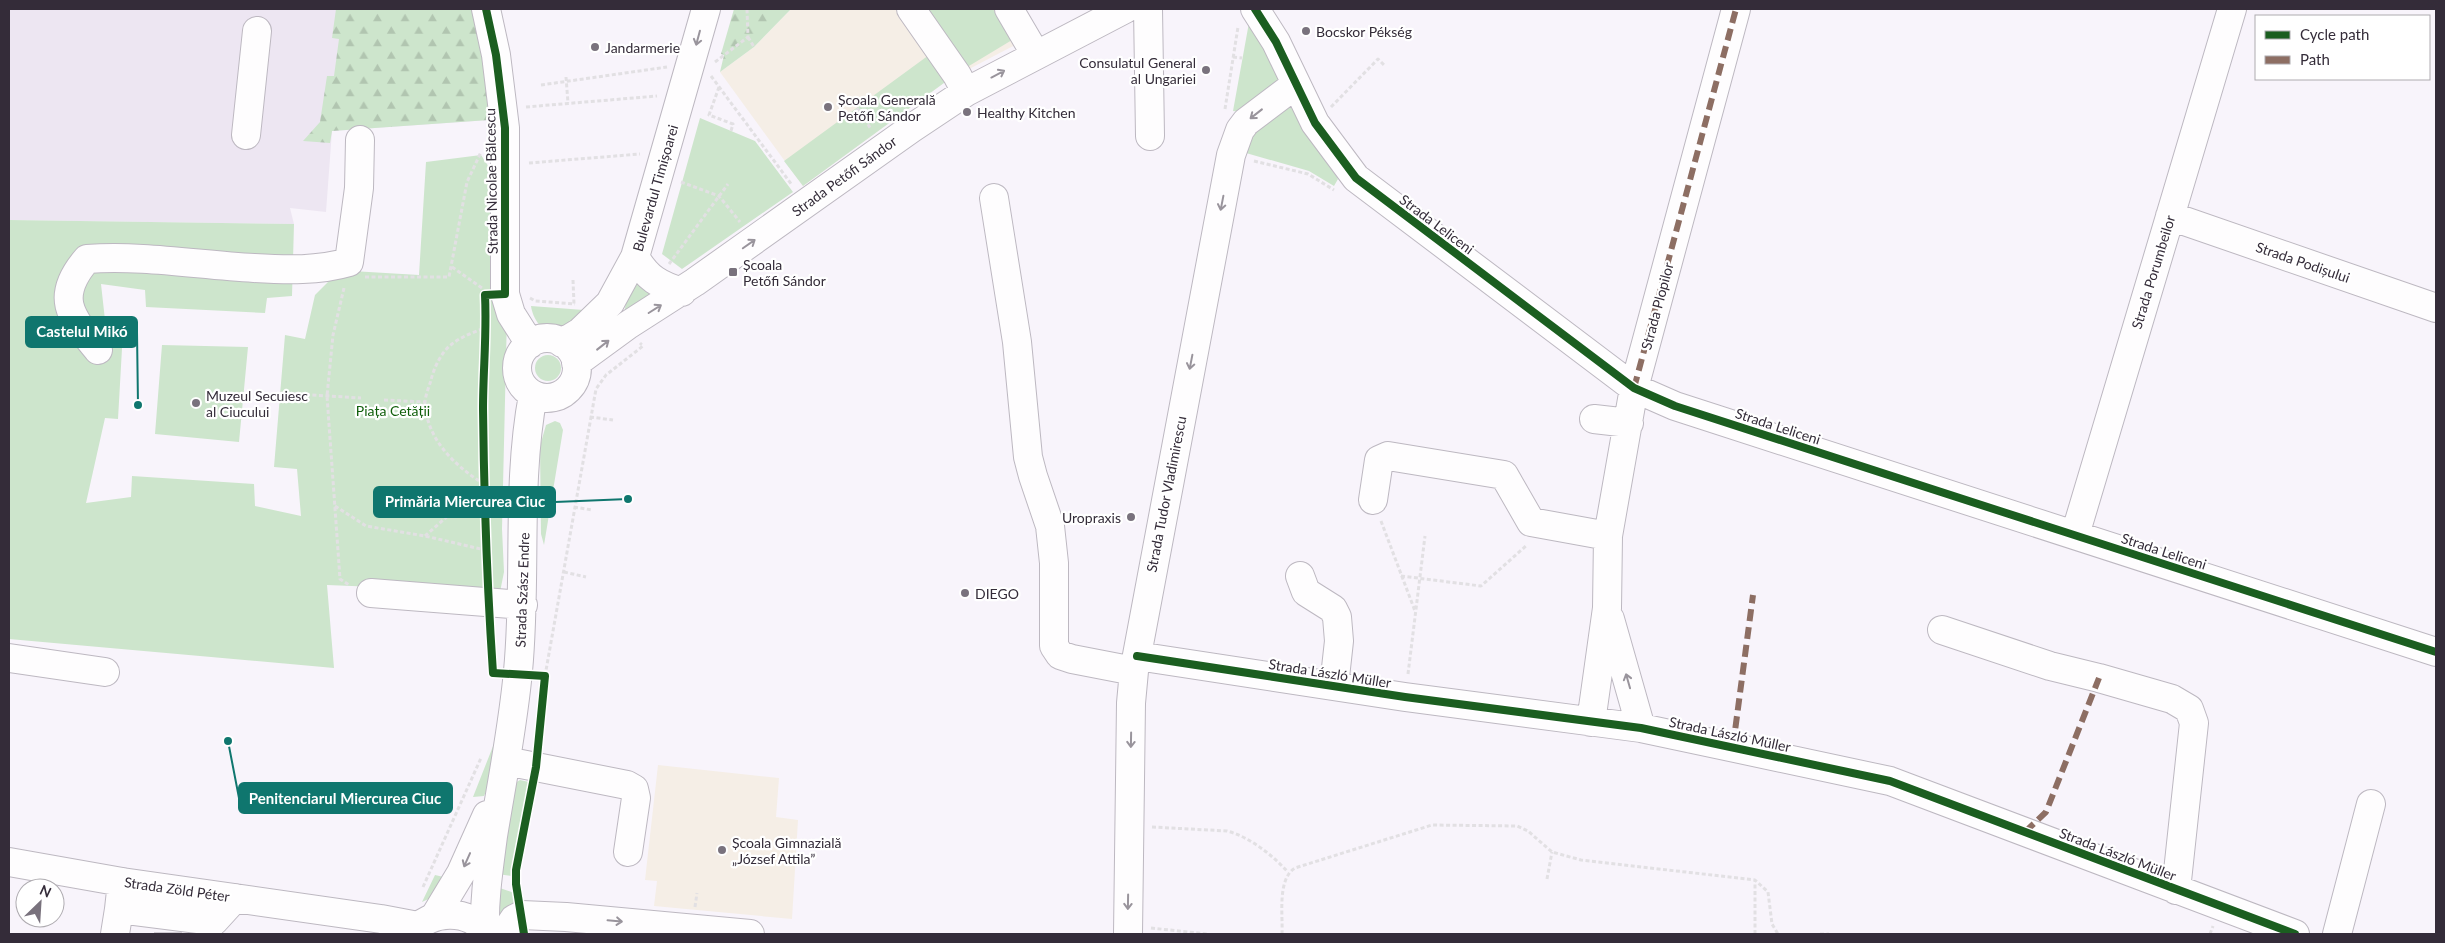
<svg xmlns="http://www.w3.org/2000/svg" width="2445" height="943" font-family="Lato,sans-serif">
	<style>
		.education { fill: #f5eee6 }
		.built { fill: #ede6f2 }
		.green { fill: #cde5cc }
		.forest { fill: url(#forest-firs) }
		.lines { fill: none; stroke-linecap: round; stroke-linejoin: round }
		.minor-tunnel { stroke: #d1ccd4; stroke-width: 28; stroke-dasharray: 28 14; stroke-linecap: butt }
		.minor-casing { stroke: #bdb8c1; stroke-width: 30 }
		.major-casing { stroke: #bdb8c1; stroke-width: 30 }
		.path { stroke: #e2e0e3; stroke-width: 3; stroke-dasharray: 4 2.5; stroke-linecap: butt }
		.minor { stroke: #fefdfe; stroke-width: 28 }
		.major { stroke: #fefdfe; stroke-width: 28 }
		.quiet { stroke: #8d6e63; stroke-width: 6; stroke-dasharray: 12 6; stroke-linecap: butt }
		.cycleway-casing { stroke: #fff; stroke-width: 11 }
		.cycleway { stroke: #1b5e20; stroke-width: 8 }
		.oneway { stroke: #99949c }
		.poi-dot { fill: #79727d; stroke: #fff; stroke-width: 2 }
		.labels { text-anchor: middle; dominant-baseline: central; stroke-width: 4.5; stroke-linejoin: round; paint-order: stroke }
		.poi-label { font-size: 14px; fill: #342c39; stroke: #fff; text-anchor: start }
		.street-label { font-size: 14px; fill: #342c39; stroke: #fff }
		.park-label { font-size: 14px; fill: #0f5e0a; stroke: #fff }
		.leader { fill: none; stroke: #0f766e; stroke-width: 2 }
		.callout-dot { fill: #0f766e; stroke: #fff; stroke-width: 2 }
		.callout { fill: #0f766e; stroke: #0f766e; stroke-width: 2 }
		.callout-label { font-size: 15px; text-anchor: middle; font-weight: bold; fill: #fff }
	</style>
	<defs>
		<pattern id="forest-firs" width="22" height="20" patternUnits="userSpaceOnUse" patternTransform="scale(1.25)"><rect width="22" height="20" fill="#cde5cc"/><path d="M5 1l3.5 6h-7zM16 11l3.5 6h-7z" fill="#b1c5b0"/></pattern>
	</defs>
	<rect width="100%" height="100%" fill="#f8f4fb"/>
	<path class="education" d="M791,9h205l21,35 -69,36 -145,106 -83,-114 34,-25z
		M658,765l121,13 -3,39 22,3 -6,99 -138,-13 3,-25 -12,-1z"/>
	<path class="built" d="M11,9h463l15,111 -157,11 -6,81 -36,-4 4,16 -285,-4v-210z"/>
	<path class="green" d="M926,9h67l19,31 -48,29z
		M1250,17l29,56v8l-39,31 -7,-1z
		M929,55l19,25 -145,106 -19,-25z
		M1286,106l10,4 42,69 -4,7 -25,-15 -63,-18c4,-23 23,-33 40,-47z
		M700,118l55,23 38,51 -111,77 -20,-15z
		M481,155l19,29 7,131 -5,214 2,43 -4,20 -173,-7 7,83 -325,-29v-419l285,4 -2,72 -25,2 -2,15 -119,-6 -1,-17 -44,-6 5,45 17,2 -5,88 -13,-1 -19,85 45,-6 1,-21 122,8 1,22 46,10 -4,-47 -23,-2 11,-132 20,4 10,-44 21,-21 16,-3 67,4 7,-113z
		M630,279l27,14 -33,21z
		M531,306l66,5c-11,6 -23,17 -34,21 -17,6 -30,-11 -32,-26z
		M162,345l86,2 -9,95 -84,-8z
		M535 368a13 13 0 1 1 26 0a13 13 0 1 1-26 0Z
		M555,421l5,2 3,7 -19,115 -3,-11 -1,-88 6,-21z
		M499,731l-5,42 -10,23 -11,1z
		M520,780l9,2 -17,94 -15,-2 18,-91z
		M435,875l17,4 -17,17 -13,6z
		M494,886l23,8 6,9 -23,14 -4,-8z"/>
	<path class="forest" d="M336,9h138l12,60 3,51 -157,11 -2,12 -27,-2 17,-19 7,-46h7l5,-37 -7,-1z
		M734,9h57l-37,38 -34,25 4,-17 -3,-1z"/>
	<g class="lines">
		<path class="minor-tunnel" d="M168,934v-2"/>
		<defs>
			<path id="minor" d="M486,9l10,46 9,73v166l6,20 19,30
				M911,9l46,66 9,17
				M1009,9l27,46
				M1148,9l2,127
				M1255,9l21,33 39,81 41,55 278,210 41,18 761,246
				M246,135l11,-104
				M994,198l23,144 11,115 5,19 17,50 4,37v83l6,9 12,4 62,12
				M2170,216l266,92
				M635,257c12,21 24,28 47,35
				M517 368a30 30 0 1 1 60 0a30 30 0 1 1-60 0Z
				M562,343l18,-11 30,-29 25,-46 71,-248
				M98,350c-28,-34 -44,-53 -11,-91 56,-4 111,6 167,9 33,2 64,3 95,-6l10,-74 1,-48
				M576,363l52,-38 67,-43 217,-154 54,-36 159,-83
				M1594,419l35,4
				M1373,500l6,-40 9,-4 116,19 27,47 77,14
				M2075,535l157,-526
				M1300,576l6,16 27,17 4,8 2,24 -5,45
				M371,593l152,12
				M1610,619l31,109
				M1942,630l108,36 49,12 73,21 17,10 5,14 -18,167
				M1137,656l268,41 236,31 249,53 405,153
				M9,658l96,14
				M1591,722l16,-114 1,-72 26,-148 102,-379
				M506,761l121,24 7,4 2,9 -8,54
				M9,862l113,20 259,37 37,7
				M122,882l-3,27 95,12 21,-23
				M435,916l26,-43 26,-58
				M485,930c-1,-32 4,-63 8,-94 9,-55 20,-110 25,-165 9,-92 -2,-186 15,-276
				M115,934l4,-25
				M504,934l10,-15 8,-4 44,2 184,17
				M1128,934l3,-231 3,-32 97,-516 9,-25 6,-8 49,-37
				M2337,934l34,-130"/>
			<path id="major" d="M411,934c20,-25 58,-26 77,0"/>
		</defs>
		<use href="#minor" class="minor-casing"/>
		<use href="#major" class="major-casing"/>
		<path class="path" d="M748,37l6,10
			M1233,57l9,1
			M715,62l33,-25 -1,-28
			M711,76l81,109
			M566,77l2,26
			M541,85l126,-18
			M719,87l-10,28 24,9 -2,7
			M526,107l131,-11
			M1331,107l47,-48 7,7
			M857,108l14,21
			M1225,109l13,-82
			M1254,161l54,13 26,16
			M529,163l111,-9
			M681,182l38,14 21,26
			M669,264l59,-80
			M452,267l30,21
			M365,277h84l18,-95 14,-30
			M573,280l1,24
			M344,288l-11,47 -6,61 13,183 9,6
			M530,298l5,3 40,3
			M280,393l81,5
			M384,400l41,2
			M590,417l23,3
			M335,506l31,20 59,10 60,14
			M574,507l18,3
			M1381,521l34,90
			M425,536l59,-52c-29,-18 -57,-44 -59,-81 0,-7 4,-16 6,-23 3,-12 10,-28 21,-36 10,-8 23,-12 35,-17
			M564,572l22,5
			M1401,576l80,10 46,-41
			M1408,674l17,-138
			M545,676l51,-287 10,-14 37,-29 -3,-3
			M1152,827l75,4c23,6 45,24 61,41
			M1547,879l5,-27
			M423,887l58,-129
			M695,907l2,-14
			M1151,928l56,6
			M1282,934c1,-19 -5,-55 13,-66l137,-43 85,1 11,5 24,21 29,8 174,20 13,12 4,32 6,10
			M1755,934v-54
			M1820,934h9
			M2210,934l3,-8"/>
		<use href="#minor" class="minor"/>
		<use href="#major" class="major"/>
		<path class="quiet" d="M1634,388l102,-379
			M1733,746l20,-151
			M2025,832l21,-20 53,-134"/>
		<defs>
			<path id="cycleway" d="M486,9l10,46 9,73v166l-20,1c2,38 -2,76 -2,114 1,88 4,176 10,264l52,3 -9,91 -20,103v14l8,50
				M1255,9l21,33 39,81 41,55 278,210 41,18 761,246
				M1137,656l268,41 236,31 249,53 405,153"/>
		</defs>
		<use href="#cycleway" class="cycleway-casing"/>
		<use href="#cycleway" class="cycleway"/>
	</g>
	<defs><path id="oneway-shaft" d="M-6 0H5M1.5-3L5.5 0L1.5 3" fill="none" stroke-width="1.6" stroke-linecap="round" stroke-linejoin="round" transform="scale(1.25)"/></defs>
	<g class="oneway">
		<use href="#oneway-shaft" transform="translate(698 38) rotate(105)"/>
		<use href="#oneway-shaft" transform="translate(998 74) rotate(-28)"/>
		<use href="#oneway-shaft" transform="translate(1256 114) rotate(142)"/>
		<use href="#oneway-shaft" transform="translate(1222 203) rotate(101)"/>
		<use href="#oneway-shaft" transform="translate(749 244) rotate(-35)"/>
		<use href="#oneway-shaft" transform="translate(655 309) rotate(-32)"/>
		<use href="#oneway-shaft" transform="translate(603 345) rotate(-38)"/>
		<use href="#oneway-shaft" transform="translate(1191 362) rotate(101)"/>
		<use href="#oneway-shaft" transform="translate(1628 681) rotate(-106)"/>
		<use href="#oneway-shaft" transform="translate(1131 740) rotate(91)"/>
		<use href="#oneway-shaft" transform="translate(467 860) rotate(114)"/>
		<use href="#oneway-shaft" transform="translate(1128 902) rotate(91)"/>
		<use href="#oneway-shaft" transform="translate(615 921) rotate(5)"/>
	</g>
	<g class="poi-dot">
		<circle cx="1306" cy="31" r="5"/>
		<circle cx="595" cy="47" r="5"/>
		<circle cx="1206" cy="70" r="5"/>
		<circle cx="828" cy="107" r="5"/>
		<circle cx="967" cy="112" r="5"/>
		<rect x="728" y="267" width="10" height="10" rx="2.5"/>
		<circle cx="196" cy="403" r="5"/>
		<circle cx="1131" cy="517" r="5"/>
		<circle cx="965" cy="593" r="5"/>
		<circle cx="722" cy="850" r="5"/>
	</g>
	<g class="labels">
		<g class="poi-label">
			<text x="1316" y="31">Bocskor Pékség</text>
			<text x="605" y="47">Jandarmerie</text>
			<text x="1196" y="62" text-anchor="end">Consulatul General<tspan x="1196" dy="16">al Ungariei</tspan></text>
			<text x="838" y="99">Școala Generală<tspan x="838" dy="16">Petőfi Sándor</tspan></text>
			<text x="977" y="112">Healthy Kitchen</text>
			<text x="743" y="264">Școala<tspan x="743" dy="16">Petőfi Sándor</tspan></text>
			<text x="206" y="395">Muzeul Secuiesc<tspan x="206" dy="16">al Ciucului</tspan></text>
			<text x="1121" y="517" text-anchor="end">Uropraxis</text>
			<text x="975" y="593">DIEGO</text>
			<text x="732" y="842">Școala Gimnazială<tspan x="732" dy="16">„József Attila”</tspan></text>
		</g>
		<g class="street-label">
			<text transform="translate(844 176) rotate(-36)">Strada Petőfi Sándor</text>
			<text transform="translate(491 181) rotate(-91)">Strada Nicolae Bălcescu</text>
			<text transform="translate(655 188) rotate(-74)">Bulevardul Timișoarei</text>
			<text transform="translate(1437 224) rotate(37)">Strada Leliceni</text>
			<text transform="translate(2303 262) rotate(19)">Strada Podișului</text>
			<text transform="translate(2153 272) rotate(-73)">Strada Porumbeilor</text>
			<text transform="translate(1657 306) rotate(-75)">Strada Plopilor</text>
			<text transform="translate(1778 426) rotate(18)">Strada Leliceni</text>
			<text transform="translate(1166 494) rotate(-79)">Strada Tudor Vladimirescu</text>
			<text transform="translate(2164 551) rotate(18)">Strada Leliceni</text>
			<text transform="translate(522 590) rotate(-88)">Strada Szász Endre</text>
			<text transform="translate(1330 673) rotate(9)">Strada László Müller</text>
			<text transform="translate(1730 734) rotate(12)">Strada László Müller</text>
			<text transform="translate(2118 854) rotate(21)">Strada László Müller</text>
			<text transform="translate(177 889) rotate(8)">Strada Zöld Péter</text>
		</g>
		<g class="park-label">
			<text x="393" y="410">Piața Cetății</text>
		</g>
	</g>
	<path class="leader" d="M138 405L137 332M628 499L555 502M228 741L239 798"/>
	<g class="callout-dot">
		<circle cx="138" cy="405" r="5"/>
		<circle cx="628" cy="499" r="5"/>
		<circle cx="228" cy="741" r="5"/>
	</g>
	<g class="callout">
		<rect x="26" y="317" width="111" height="30" rx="5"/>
		<rect x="374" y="487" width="181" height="30" rx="5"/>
		<rect x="239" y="783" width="213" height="30" rx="5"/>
	</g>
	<g class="callout-label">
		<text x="82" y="337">Castelul Mikó</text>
		<text x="465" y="507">Primăria Miercurea Ciuc</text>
		<text x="345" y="804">Penitenciarul Miercurea Ciuc</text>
	</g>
	<rect width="2445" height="943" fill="none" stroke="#342c39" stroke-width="20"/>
	<rect x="2255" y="15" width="175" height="65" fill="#ffffff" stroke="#aeabb0"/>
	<rect x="2265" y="31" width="25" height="8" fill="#1b5e20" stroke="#aeabb0"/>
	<text x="2300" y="40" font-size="15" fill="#342c39">Cycle path</text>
	<rect x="2265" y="56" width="25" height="8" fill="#8d6e63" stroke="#aeabb0"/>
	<text x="2300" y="65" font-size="15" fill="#342c39">Path</text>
	<g transform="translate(40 903) rotate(25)"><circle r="24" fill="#ffffff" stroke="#aeabb0"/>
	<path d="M0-4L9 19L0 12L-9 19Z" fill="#79727d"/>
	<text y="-8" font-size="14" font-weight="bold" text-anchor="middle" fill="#342c39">N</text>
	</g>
</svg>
